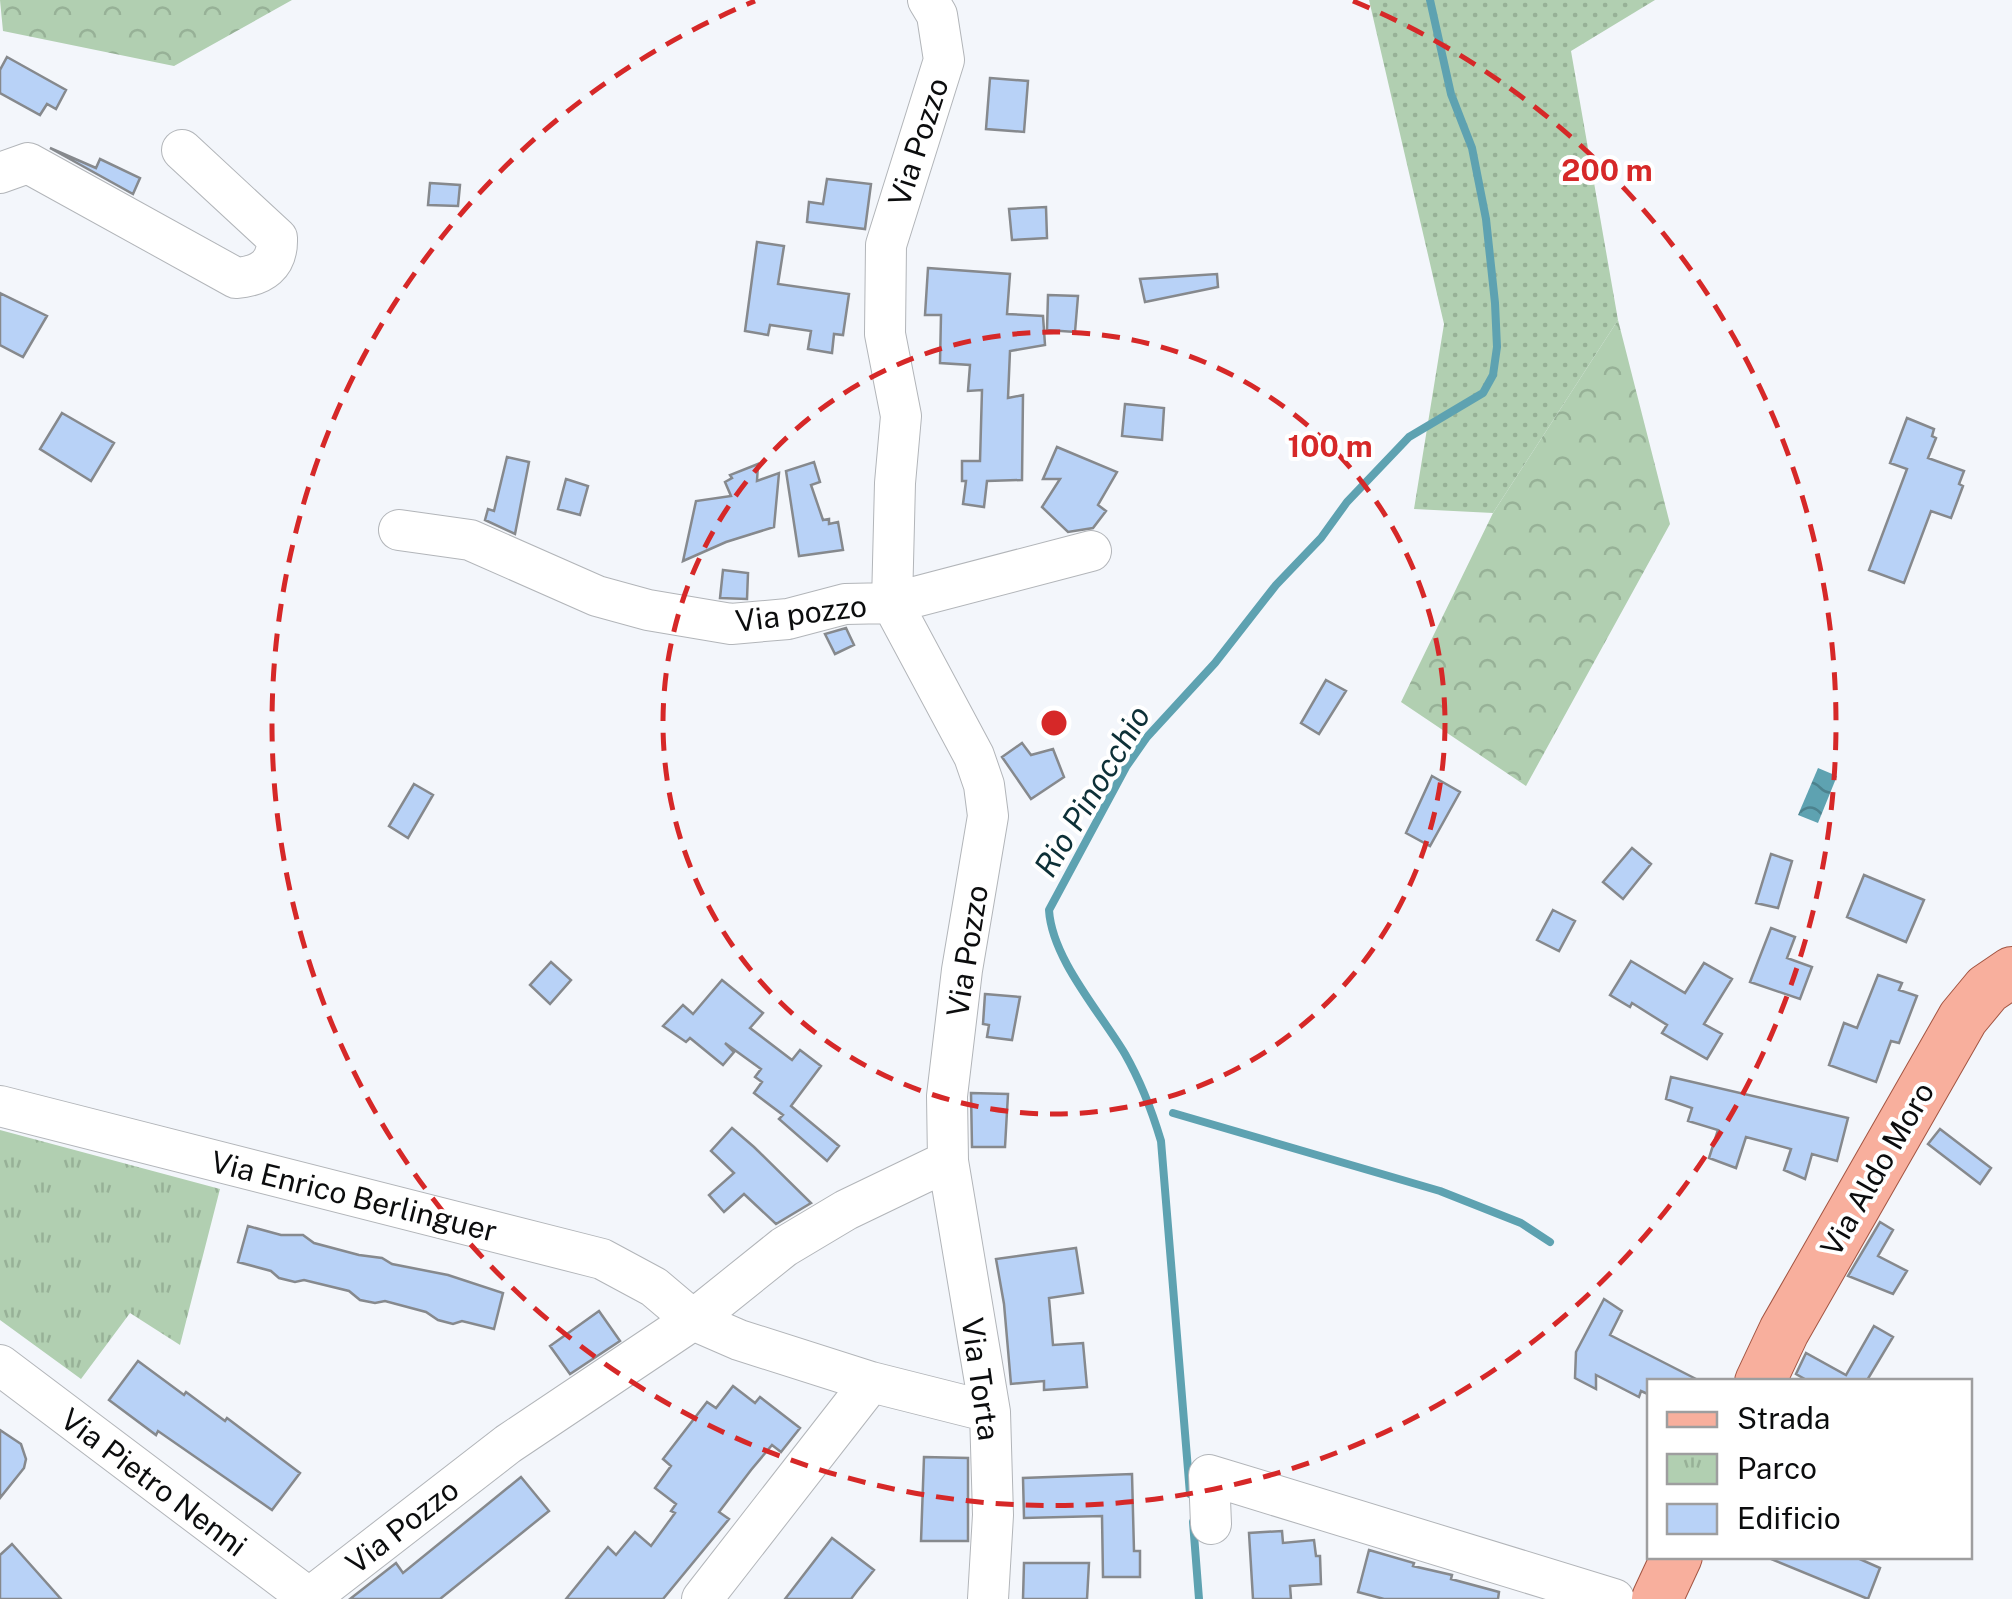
<svg xmlns="http://www.w3.org/2000/svg" width="2012" height="1599" font-family="'Public Sans',sans-serif">
	<style>
		.grass { fill: url(#grass-dots) }
		.forest { fill: url(#forest-crowns) }
		.park { fill: url(#park-tufts) }
		.water { fill: url(#water-waves) }
		.lines { fill: none; stroke-linecap: round; stroke-linejoin: round }
		.stream { stroke: #5ea2b1; stroke-width: 8 }
		.building { fill: #b8d2f7; stroke: #86898d; stroke-width: 2.5 }
		.minor-casing { stroke: #b2b5b9; stroke-width: 42 }
		.major-casing { stroke: #a25441; stroke-width: 52 }
		.minor { stroke: #fff; stroke-width: 40 }
		.major { stroke: #f8af9d; stroke-width: 50 }
		.ring { fill: none; stroke: #d62828; stroke-width: 5; stroke-dasharray: 18 12 }
		.labels { text-anchor: middle; dominant-baseline: central; stroke-width: 8; stroke-linejoin: round; paint-order: stroke }
		.street-label { font-size: 30px; fill: #0c0d0e; stroke: #fff }
		.water-label { font-size: 32px; font-style: italic; fill: #0d3037; stroke: #fff }
		.centre { fill: #d62828; stroke: #fff; stroke-width: 5 }
		.ring-label { font-size: 30px; text-anchor: middle; font-weight: bold; fill: #d62828; stroke: #fff; stroke-width: 8; stroke-linejoin: round; paint-order: stroke }
	</style>
	<defs>
		<pattern id="grass-dots" width="8" height="8" patternUnits="userSpaceOnUse" patternTransform="scale(2.5)"><rect width="8" height="8" fill="#b1cfb1"/><path d="M2 2h.1M6 6h.1" fill="none" stroke="#97b197" stroke-width="1.8" stroke-linecap="round"/></pattern>
		<pattern id="forest-crowns" width="20" height="18" patternUnits="userSpaceOnUse" patternTransform="scale(2.5)"><rect width="20" height="18" fill="#b1cfb1"/><path d="M2 6a3 3 0 1 1 6 0M12 15a3 3 0 1 1 6 0" fill="none" stroke="#97b197"/></pattern>
		<pattern id="park-tufts" width="24" height="20" patternUnits="userSpaceOnUse" patternTransform="scale(2.5)"><rect width="24" height="20" fill="#b1cfb1"/><path d="M3 7l-1-3M5 7V3M7 7l1-3M15 17l-1-3M17 17v-4M19 17l1-3" fill="none" stroke="#97b197"/></pattern>
		<pattern id="water-waves" width="16" height="10" patternUnits="userSpaceOnUse" patternTransform="scale(2.5)"><rect width="16" height="10" fill="#5ea2b1"/><path d="M0 5q4-4 8 0t8 0" fill="none" stroke="#4c828e"/></pattern>
	</defs>
	<rect width="100%" height="100%" fill="#f3f6fb"/>
	<path class="grass" d="M1369,0h286l-84,51 47,269 -125,193 -79,-4 30,-185z"/>
	<path class="forest" d="M0,0h292l-118,66 -171,-35z
		M1618,320l52,204 -144,262 -125,-84 92,-189z"/>
	<path class="park" d="M0,1130l220,59 -40,156 -50,-32 -49,66 -81,-59z"/>
	<path class="water" d="M1818,768l19,8 -19,47 -20,-8z"/>
	<g class="lines">
		<path class="stream" d="M1173,1113l267,78 81,32 29,19
			M1190,1494l-29,-353c-9,-30 -20,-59 -36,-87 -25,-42 -73,-95 -76,-144l77,-143 21,-30 68,-74 61,-78 45,-47 26,-36 62,-65 74,-44 10,-18 4,-28 -2,-44 -9,-84 -14,-71 -21,-54 -21,-94
			M1193,1522l6,77"/>
	</g>
	<path class="building" d="M7,57l59,33 -10,19 -9,-5 -7,11 -40,-22v-23z
		M990,78l38,3 -4,51 -38,-3z
		M50,148l46,20 4,-9 40,19 -7,16z
		M827,179l44,5 -6,45 -58,-7 2,-20 14,2z
		M430,183l30,2 -2,21 -30,-1z
		M1046,207l1,31 -35,2 -3,-31z
		M757,242l27,4 -6,38 71,10 -6,41 -9,-1 -2,19 -24,-4 3,-18 -41,-6 -2,10 -23,-4z
		M928,268l82,6 -3,40 36,2 2,29 -35,6 -2,47 15,-3 -1,85 -35,1 -3,26 -21,-3 3,-23h-4v-20h18l2,-71 -14,1 2,-26 -30,-2 1,-48h-16z
		M1217,274l1,13 -73,15 -5,-23z
		M0,293l47,23 -24,41 -23,-12z
		M1048,295l30,1 -3,36 -28,-2z
		M1125,404l39,4 -2,32 -40,-4z
		M62,413l52,30 -23,38 -51,-32z
		M1907,418l27,11 -2,7 4,2 -8,20 36,13 -5,13 4,2 -12,32 -20,-7 -27,72 -35,-13 38,-101 -17,-6z
		M1057,447l60,25 -19,33 8,6 -13,17 -25,4 -26,-25 18,-28h-17z
		M507,457l22,5 -14,72 -30,-14 3,-11 6,2z
		M814,462l6,20 -9,3 12,35 6,-1v5l9,-2 5,28 -44,6 -13,-85z
		M758,464l-1,17 22,-8 -5,54 -48,15 -43,19 13,-60 35,-5 -6,-14 7,-4 -2,-3z
		M566,479l22,7 -8,29 -22,-6z
		M723,570l25,3 -1,26 -27,-1z
		M846,628l8,17 -19,9 -10,-20z
		M1326,680l20,11 -27,43 -18,-11z
		M1022,743l9,12 22,-6 11,28 -33,22 -29,-42z
		M1432,776l28,16 -30,54 -24,-13z
		M414,784l19,11 -25,43 -19,-12z
		M1632,848l19,16 -28,35 -20,-17z
		M1771,854l21,7 -14,47 -22,-5z
		M1864,875l60,25 -18,42 -59,-25z
		M1553,910l22,11 -16,30 -22,-11z
		M1771,928l24,9 -8,21 25,9 -12,32 -50,-17z
		M1631,961l54,32 19,-30 28,16 -28,45 18,10 -15,25 -45,-26 5,-8 -35,-22 -2,4 -20,-12z
		M551,962l20,18 -21,24 -20,-19z
		M1878,975l24,8 -3,7 18,6 -18,47 -8,-2 -15,41 -47,-17 15,-42 13,5z
		M722,980l41,33 -13,15 42,32 8,-10 21,16 -30,40 48,40 -12,15 -48,-42 4,-4 -29,-22 8,-11 -7,-5 6,-8 -36,-26 9,9 -11,13 -33,-27 -4,4 -23,-16 20,-21 10,9z
		M985,994l35,3 -8,43 -25,-3 2,-12 -6,-1z
		M1671,1077l177,41 -11,43 -25,-7 -7,25 -21,-9 7,-21 -45,-12 -10,31 -27,-10 9,-28 -30,-9 4,-13 -26,-9z
		M971,1093l37,1 -3,53h-33z
		M732,1128l22,19 57,56 -35,21 -32,-30 -20,18 -15,-17 25,-22 -23,-22z
		M1940,1129l51,39 -11,16 -52,-40z
		M1880,1222l13,8 -15,26 29,15 -14,23 -45,-18z
		M248,1226l33,9h22l11,8 45,12 23,3 10,6 56,11 55,18 -9,36 -32,-8 -9,3 -15,-4 -12,-8 -41,-11 -10,2 -15,-3 -11,-9 -45,-11 -9,2 -16,-4 -8,-7 -33,-9z
		M1076,1248l7,45 -34,5 4,47 30,-2 4,44 -43,3v-9l-33,3 -7,-80 -8,-45z
		M1604,1299l18,12 -12,24 92,47h-52v13l-9,-4 -2,6 -43,-22v14l-21,-11 1,-26z
		M599,1311l21,30 -50,33 -20,-28z
		M1874,1326l19,11 -27,45h-56l-14,-8 10,-21 40,22z
		M138,1361l46,34 2,-3 39,29 2,-3 73,55 -28,37 -114,-79 -2,4 -47,-35z
		M733,1386l22,17 5,-6 40,31 -19,24 -9,-7 -21,25 -32,42 10,7 -66,80h-97l42,-52 8,8 19,-23 16,14 24,-33 -4,-2 5,-7 -21,-16 16,-22 -8,-7 44,-57 9,6z
		M0,1430l21,14 5,15 -2,9 -24,30z
		M924,1457l44,1v83h-47z
		M1132,1474l2,77h6v26h-37l-1,-61 -78,2 -1,-40z
		M521,1477l28,34 -109,88h-90l46,-36 7,10z
		M1282,1531l1,12 31,-3 2,16h4l1,28 -31,2 1,13h-38l-4,-66z
		M832,1538l42,32 -17,21 -6,8h-66z
		M12,1544l49,55h-61v-44z
		M1369,1550l45,13 -1,3 39,9 -1,4 48,13 -1,7h-114l-26,-7z
		M1764,1556h89l27,12 -12,31z
		M1024,1563h65l-2,36h-64z"/>
	<g class="lines">
		<defs>
			<path id="minor" d="M928,0l9,15 7,45 -58,185 -1,89 16,82 -6,67 -3,120 82,153 10,29 4,31 -26,154 -15,126 1,65 42,251 3,103 -5,84
				M0,173l28,-10 208,115c26,-2 42,-13 41,-40l-95,-88
				M399,530l71,10 127,56 51,14 83,14 57,-5 57,-15 47,-1 199,-52
				M0,1106l602,153 52,28 39,33 46,20 132,42
				M0,1365l309,233
				M1211,1524l-2,-49 405,124
				M308,1599l200,-155 185,-124 91,-73 62,-37 102,-49
				M702,1599l169,-217 119,30"/>
			<path id="major" d="M1760,1382l24,-51 179,-313 24,-29 25,-17
				M1657,1599l20,-43"/>
		</defs>
		<use href="#minor" class="minor-casing"/>
		<use href="#major" class="major-casing"/>
		<use href="#minor" class="minor"/>
		<use href="#major" class="major"/>
	</g>
	<g class="ring">
		<circle cx="1054" cy="723" r="391"/>
		<path d="M1353 1A782 782 0 1 1 755 1"/>
	</g>
	<g class="labels">
		<g class="street-label">
			<text transform="translate(918 142) rotate(-72)">Via Pozzo</text>
			<text transform="translate(801 613) rotate(-7)">Via pozzo</text>
			<text transform="translate(967 951) rotate(-81)">Via Pozzo</text>
			<text transform="translate(1877 1169) rotate(-60)">Via Aldo Moro</text>
			<text transform="translate(354 1196) rotate(14)">Via Enrico Berlinguer</text>
			<text transform="translate(981 1379) rotate(82)">Via Torta</text>
			<text transform="translate(154 1482) rotate(37)">Via Pietro Nenni</text>
			<text transform="translate(402 1526) rotate(-38)">Via Pozzo</text>
		</g>
		<g class="water-label">
			<text transform="translate(1092 791) rotate(-59)">Rio Pinocchio</text>
		</g>
	</g>
	<circle cx="1054" cy="723" r="15" class="centre"/>
	<g class="ring-label">
		<text x="1607" y="181">200 m</text>
		<text x="1330" y="457">100 m</text>
	</g>
	<rect x="1647" y="1379" width="325" height="180" fill="#ffffff" stroke="#9e9e9f" stroke-width="2.5"/>
	<rect x="1667" y="1412" width="50" height="15" fill="#f8af9d" stroke="#9e9e9f" stroke-width="2.5"/>
	<text x="1737" y="1429" font-size="30" fill="#0c0d0e">Strada</text>
	<rect x="1667" y="1454" width="50" height="30" fill="url(#park-tufts)" stroke="#9e9e9f" stroke-width="2.5"/>
	<text x="1737" y="1479" font-size="30" fill="#0c0d0e">Parco</text>
	<rect x="1667" y="1504" width="50" height="30" fill="#b8d2f7" stroke="#9e9e9f" stroke-width="2.5"/>
	<text x="1737" y="1529" font-size="30" fill="#0c0d0e">Edificio</text>
</svg>
